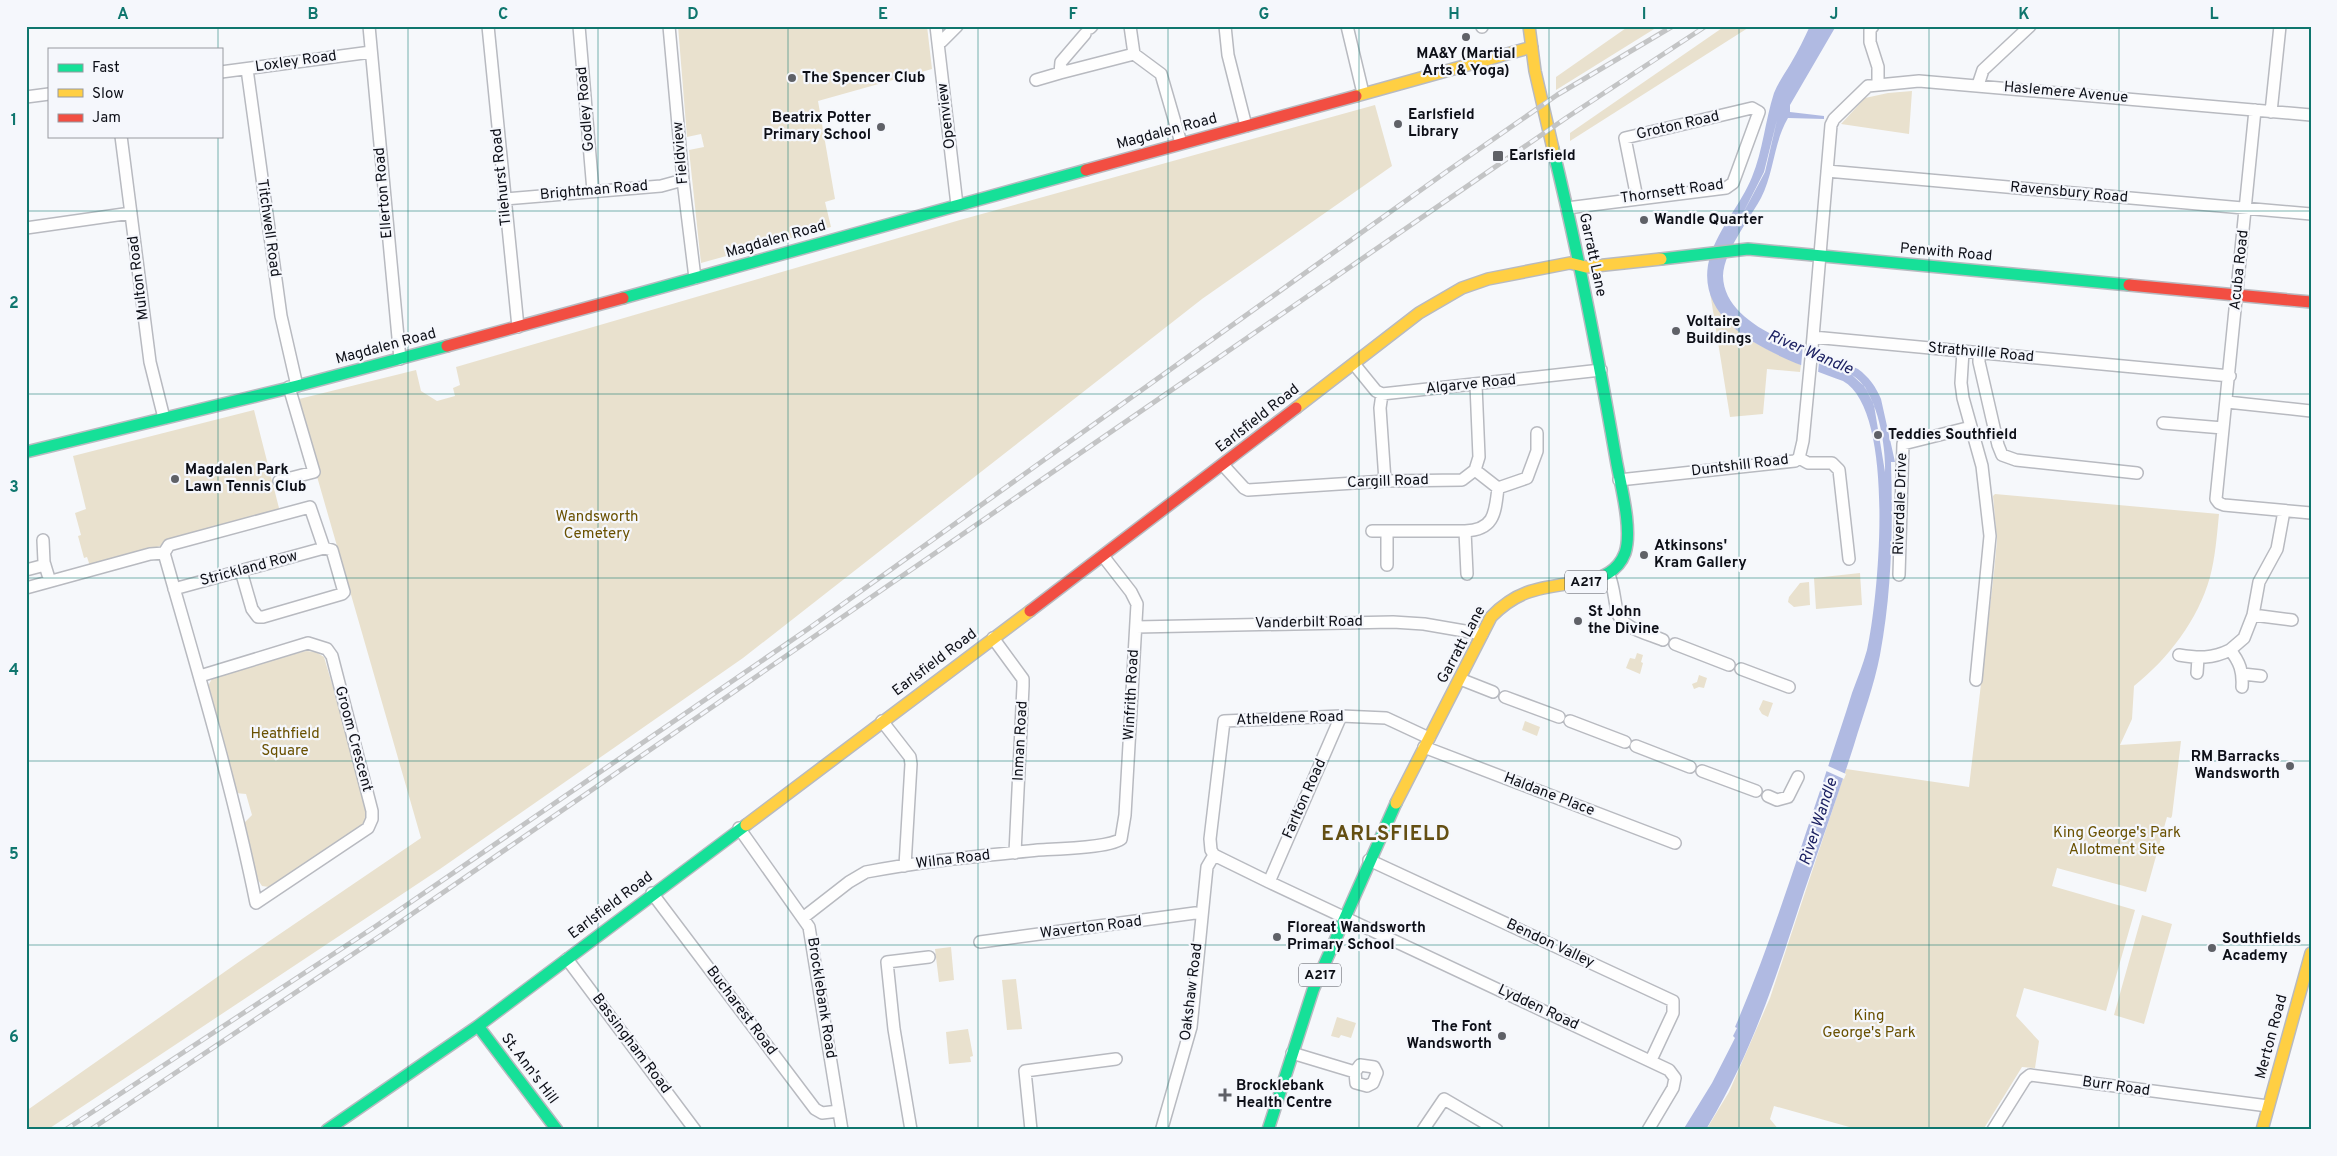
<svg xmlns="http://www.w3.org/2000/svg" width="2337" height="1156" font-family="Overpass,sans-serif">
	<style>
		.green { fill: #e9e1ce }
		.water { fill: #b0bae2; fill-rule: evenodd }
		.pier { fill: #f6f8fb }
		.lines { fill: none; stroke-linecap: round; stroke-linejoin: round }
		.street-casing { stroke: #b8bac0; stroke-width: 14 }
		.fast-casing { stroke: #b8bac0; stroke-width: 14 }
		.slow-casing { stroke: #b8bac0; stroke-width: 14 }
		.jam-casing { stroke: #b8bac0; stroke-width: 14 }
		.street { stroke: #fefefe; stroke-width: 11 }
		.fast { stroke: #16e098; stroke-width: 11 }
		.slow { stroke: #ffcf43; stroke-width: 11 }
		.jam { stroke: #f24e42; stroke-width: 11 }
		.rail-casing { stroke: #c3c4c5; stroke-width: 5 }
		.rail { stroke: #f5f7fc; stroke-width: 3; stroke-dasharray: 9; stroke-linecap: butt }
		.grid { fill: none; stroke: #0f766e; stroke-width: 1; stroke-opacity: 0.55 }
		.poi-dot { fill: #5f6167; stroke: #f5f7fc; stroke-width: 2 }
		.labels { text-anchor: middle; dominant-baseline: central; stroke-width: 4.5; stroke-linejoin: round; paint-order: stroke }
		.shield { fill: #f5f7fc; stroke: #53555c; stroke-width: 1 }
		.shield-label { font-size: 14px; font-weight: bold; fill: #0d0f17 }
		.poi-label { font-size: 15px; font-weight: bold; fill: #0d0f17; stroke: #f5f7fc; text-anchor: start }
		.street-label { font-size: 15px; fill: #0d0f17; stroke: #f5f7fc }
		.park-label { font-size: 15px; fill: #695000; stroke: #f5f7fc }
		.water-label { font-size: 16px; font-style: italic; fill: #1c2162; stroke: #f5f7fc }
		.district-label { font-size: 20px; font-weight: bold; letter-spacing: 1px; fill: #644f13; stroke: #f5f7fc }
		.neatline { fill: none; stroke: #0f766e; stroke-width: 2 }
		.grid-label { font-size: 16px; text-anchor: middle; font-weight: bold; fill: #0f766e }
	</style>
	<rect width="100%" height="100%" fill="#f6f8fb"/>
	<path class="green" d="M678,26h249l5,43 -114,32 17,98 -10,3 6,25 -130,36 -12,-113 15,-3 -3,-13 -14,3z
		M1629,26h30l-103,64v-13z
		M1725,26h26l-181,115v-8z
		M1912,91l-3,43 -68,-10 24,-26 23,-5z
		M1375,105l17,61 -190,133 -459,359 -303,211 -393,261h-21v-19l217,-152 178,-121 -126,-438 121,-30 5,21 16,10 18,-5 -2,-8 7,-3 -4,-18 504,-147z
		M1709,286c11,45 53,61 92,79l-1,7 -33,-3 -4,45 -33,3z
		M254,410l26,102 -190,54 -3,-9 -3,1 -6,-22 3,-1 -6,-22 11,-4 -13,-53z
		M1995,494l224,20c-2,21 -4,45 -9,63 -12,43 -42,82 -76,109l-2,33 -12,26 61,-4 -9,75 -1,2 -4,-1 -21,75 -89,-24 -5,18 83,24 -29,101 -82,-23 -8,28 23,25 -4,27 -13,-1 -39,63h-123l-86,-24 -4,13 9,11h-73l23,-38 41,-94 76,-229 123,18 25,-215 3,-32 -4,-44z
		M1860,573l2,32 -46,4 -2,-31z
		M1809,582l1,23 -16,2 -6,-5 1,-5 11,-14z
		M306,651l10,1 8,5 40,135c4,19 7,25 -8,39l-87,56 -7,-1 -4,-6 -15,-56 9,-9 -6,-21 -11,-1 -27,-107 6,-11z
		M1637,653l6,2 -2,7 2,1 -3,11 -14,-6 4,-10 5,1z
		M1699,675l8,3 -3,10 -5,-1 -5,2 -2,-5 5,-2z
		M1763,700l10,3 -5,14 -6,-3 -3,-5z
		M1525,721l15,6 -3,9 -15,-6z
		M2142,915l30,9 -28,100 -30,-9z
		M951,947l3,33 -15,2 -4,-33z
		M1016,979l6,50 -15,1 -5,-50z
		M1337,1017l19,6 -5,15 -10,-3 -2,3 -8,-2z
		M968,1029l5,27 -3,1 1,5 -22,2 -3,-32z"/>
	<path class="water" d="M1810,26h26l-46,79v7l34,4v3l-36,-1c-14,23 -14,55 -27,80 -11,20 -38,55 -38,78 1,54 94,76 135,93 11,8 18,18 23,30l14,63h-4c2,65 1,129 -11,193 -6,31 -17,60 -26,90 -16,50 -33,98 -50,147 -27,82 -51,159 -96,234l-2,4h-23l29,-47 23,-45 -2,-2 4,-8 -2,-1c35,-81 60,-163 89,-248 9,-28 19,-57 28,-86 5,-14 11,-28 15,-43 12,-54 29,-239 -24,-269 -49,-19 -146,-47 -135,-116 6,-32 32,-58 44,-88 11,-27 13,-56 22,-84 4,-10 11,-20 17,-30 7,-12 13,-24 19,-37zM1777,120l-12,52 -24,45 23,-45zM1852,375c25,14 34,70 33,97l-11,-67 -9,-18z"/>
	<path class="pier" d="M1803,344l17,7 -2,22 -17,-6z
		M1826,765l20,9 -2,5 -20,-9z"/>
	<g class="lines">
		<defs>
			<path id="street" d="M369,26l31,333
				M488,26l30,301
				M579,26l14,165
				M669,26l14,154 12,98
				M936,26l21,179
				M1130,26l4,28
				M1225,26l3,29 18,71
				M1347,26l16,67
				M1482,26v1
				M1873,26l-3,4v12l8,25v17
				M1090,28l2,-2
				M1085,34l-24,28 -1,11 74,-19 27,20 20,69
				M938,42l4,-1 15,-15
				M247,69l34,247 16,70
				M221,72l150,-20
				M1036,80l24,-7
				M1978,85l5,-15 47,-44
				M26,97l23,-3
				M2255,110l-39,389 3,4 5,2 87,8
				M2271,112l9,-86
				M121,136l29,226 14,56
				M1827,171l484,43
				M505,199l156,-13 22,-6
				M1567,208l159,-20 7,-5 26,-71 -7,-4 -127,30 12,60
				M26,228l105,-15
				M1813,337l417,39
				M1963,351l-2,32 2,15 19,68 8,70 -14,144
				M1979,353v9l19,83 4,10 14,5 121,13
				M1354,364l22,27 6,3 219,-24
				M1382,394l-2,14 5,73
				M2227,402l84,9
				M2163,423l60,5
				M1799,458l9,5h24l7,7 10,89
				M1223,465l21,23 4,2 137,-9 77,-1 13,-10 4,-13 -3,-72
				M1475,470l23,18
				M1619,480l176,-19 4,-3 4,-17 10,-104 18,-212 3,-6 34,-33 51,-5 392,34
				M279,481l35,-9 -25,-85
				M1372,531h15
				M43,540l1,22 4,13
				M164,553c33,116 68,231 92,350l112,-75 4,-9v-8l-40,-155 -5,-7 -19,-6 -108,33
				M1387,565v-34h78
				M26,570l19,-5
				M1467,574l-2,-43c30,-1 30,-19 33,-43l29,-10 10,-27v-18
				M1609,575c5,12 5,23 8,36 3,17 32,23 46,29
				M1899,575l4,-131 68,-17
				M26,588l124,-34 14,-1 5,-8 141,-38 14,41 8,2 12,42 -2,2 -79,23h-5l-6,-8 -11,-38
				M174,589l150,-41
				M2253,615l6,-33 18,-33 7,-38
				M1136,627l257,-5 31,2 58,10
				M993,638l30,41v7l-8,167
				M1675,644l54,21
				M2179,655c19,3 33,4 51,-5
				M1741,669l48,18
				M2197,673l1,-15
				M2243,674l18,2
				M1460,679l33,13
				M2242,687c1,-15 -2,-25 -12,-37l14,-12 9,-23 39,5
				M1505,697l54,20
				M1341,716l-72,166 400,188 6,8 -2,10 -25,42
				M882,721l28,36 1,7 -6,102
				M1570,721l55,21
				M1636,746l54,21
				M1424,747l251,96
				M1702,771l54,20
				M1768,796l9,4 11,-3 10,-20
				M739,828l70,99 33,203
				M1214,855l55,27
				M1369,860l304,141v12l-22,47
				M652,893l163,216 7,4 17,-2
				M804,917l45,-35 17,-10c57,-11 115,-16 172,-22 18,-1 70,-2 83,-11l4,-24 12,-211 -6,-12 -28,-36
				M980,942l215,-29 6,1
				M567,959l128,171
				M1292,1053l63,19 1,11 11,3 6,-3 4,-10 -3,-6 -14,-2 -5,7
				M1162,1128l29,-101 16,-160 7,-12 -3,-5 -1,-11 14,-118 117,-5 45,2 43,20
				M911,1130l-17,-101 -7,-67 42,-5
				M1031,1130l-6,-59 91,-12
				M1423,1130l21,-31 53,31
				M1993,1130l32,-51 5,-4 238,31"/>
			<path id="fast" d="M1553,149c25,102 45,206 63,310 4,24 17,70 9,94 -7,19 -26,27 -45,29
				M1661,259l87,-10 381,36
				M623,298l463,-128
				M26,452l271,-66 150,-40
				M478,1026l79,104
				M327,1130l151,-104 268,-201
				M1268,1130l45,-140 83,-187"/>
			<path id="slow" d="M1529,26l6,45 18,78
				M1356,96l176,-49
				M1296,408l123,-95 43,-25 26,-9 82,-16 16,4 75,-8
				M1396,803l95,-186c28,-29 51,-29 89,-35
				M746,825l284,-214
				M2262,1130l49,-177"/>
			<path id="jam" d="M1086,170l270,-74
				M2129,285l182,17
				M447,346l176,-48
				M1030,611l266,-203"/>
		</defs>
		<use href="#street" class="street-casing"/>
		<use href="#fast" class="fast-casing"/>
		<use href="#slow" class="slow-casing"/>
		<use href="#jam" class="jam-casing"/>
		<use href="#street" class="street"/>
		<use href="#fast" class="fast"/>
		<use href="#slow" class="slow"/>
		<use href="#jam" class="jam"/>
		<defs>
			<path id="rail" d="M65,1130l311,-204 432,-297 638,-457 111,-77 116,-69
				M90,1130l293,-196 1183,-816 140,-92"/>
		</defs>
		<use href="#rail" class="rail-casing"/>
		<use href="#rail" class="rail"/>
	</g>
	<path class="grid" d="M218,26v23M408,26v1104M598,26v1104M788,26v1104M978,26v1104M1168,26v1104M1359,26v1104M1549,26v1104M1739,26v1104M1929,26v1104M2119,26v1104M218,136v994M26,211h2285M26,394h2285M26,578h2285M26,761h2285M26,945h2285"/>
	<g class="poi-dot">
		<circle cx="1466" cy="37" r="5"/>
		<circle cx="792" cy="78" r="5"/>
		<circle cx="1398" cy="124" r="5"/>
		<circle cx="881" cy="127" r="5"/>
		<rect x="1492" y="150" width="12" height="12" rx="2.5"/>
		<circle cx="1644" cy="220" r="5"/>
		<circle cx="1676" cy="331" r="5"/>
		<circle cx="1878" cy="435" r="5"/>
		<circle cx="175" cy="479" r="5"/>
		<circle cx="1644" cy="555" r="5"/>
		<circle cx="1578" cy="621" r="5"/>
		<circle cx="2290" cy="766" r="5"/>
		<circle cx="1277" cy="937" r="5"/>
		<circle cx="2212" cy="948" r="5"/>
		<circle cx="1502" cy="1036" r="5"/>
		<path d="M1222.5 1087.5h5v5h5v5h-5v5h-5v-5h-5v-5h5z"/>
	</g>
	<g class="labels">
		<g class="shield">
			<rect x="1565" y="570.5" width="42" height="23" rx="4"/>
			<rect x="1299" y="963.5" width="42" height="23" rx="4"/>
		</g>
		<g class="shield-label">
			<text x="1586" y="582">A217</text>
			<text x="1320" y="975">A217</text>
		</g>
		<g class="poi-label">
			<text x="1466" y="54" text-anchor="middle">MA&amp;Y (Martial<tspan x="1466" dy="17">Arts &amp; Yoga)</tspan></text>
			<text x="802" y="78">The Spencer Club</text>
			<text x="1408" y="115">Earlsfield<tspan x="1408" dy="17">Library</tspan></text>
			<text x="871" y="118" text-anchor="end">Beatrix Potter<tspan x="871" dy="17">Primary School</tspan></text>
			<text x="1509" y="156">Earlsfield</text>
			<text x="1654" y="220">Wandle Quarter</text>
			<text x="1686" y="322">Voltaire<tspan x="1686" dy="17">Buildings</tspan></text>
			<text x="1888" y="435">Teddies Southfield</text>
			<text x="185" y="470">Magdalen Park<tspan x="185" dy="17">Lawn Tennis Club</tspan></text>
			<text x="1654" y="546">Atkinsons'<tspan x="1654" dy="17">Kram Gallery</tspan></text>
			<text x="1588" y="612">St John<tspan x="1588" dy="17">the Divine</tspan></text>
			<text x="2280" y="757" text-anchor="end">RM Barracks<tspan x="2280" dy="17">Wandsworth</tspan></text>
			<text x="1287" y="928">Floreat Wandsworth<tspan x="1287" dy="17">Primary School</tspan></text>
			<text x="2222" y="939">Southfields<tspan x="2222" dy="17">Academy</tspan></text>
			<text x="1492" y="1027" text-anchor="end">The Font<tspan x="1492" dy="17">Wandsworth</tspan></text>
			<text x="1236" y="1086">Brocklebank<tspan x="1236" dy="17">Health Centre</tspan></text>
		</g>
		<g class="street-label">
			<text transform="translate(296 62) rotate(-8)">Loxley Road</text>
			<text transform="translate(2066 93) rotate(5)">Haslemere Avenue</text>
			<text transform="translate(586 109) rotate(-95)">Godley Road</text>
			<text transform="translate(947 116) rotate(-97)">Openview</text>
			<text transform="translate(1678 126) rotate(-13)">Groton Road</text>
			<text transform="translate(1167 132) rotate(-15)">Magdalen Road</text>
			<text transform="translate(681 153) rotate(-95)">Fieldview</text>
			<text transform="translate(502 177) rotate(-96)">Tilehurst Road</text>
			<text transform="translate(594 191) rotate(-5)">Brightman Road</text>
			<text transform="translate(1672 192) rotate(-8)">Thornsett Road</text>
			<text transform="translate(384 193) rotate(-95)">Ellerton Road</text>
			<text transform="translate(2069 193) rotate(5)">Ravensbury Road</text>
			<text transform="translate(268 228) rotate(82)">Titchwell Road</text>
			<text transform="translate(776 240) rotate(-16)">Magdalen Road</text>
			<text transform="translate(1946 253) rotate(5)">Penwith Road</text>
			<text transform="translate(1592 255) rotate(78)">Garratt Lane</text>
			<text transform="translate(2240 270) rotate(-84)">Acuba Road</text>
			<text transform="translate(139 278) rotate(-97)">Multon Road</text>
			<text transform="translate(386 347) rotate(-15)">Magdalen Road</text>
			<text transform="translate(1981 353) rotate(5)">Strathville Road</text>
			<text transform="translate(1471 385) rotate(-6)">Algarve Road</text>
			<text transform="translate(1258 419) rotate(-38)">Earlsfield Road</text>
			<text transform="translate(1740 466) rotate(-7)">Duntshill Road</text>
			<text transform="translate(1388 482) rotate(-2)">Cargill Road</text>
			<text transform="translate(1901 504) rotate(-88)">Riverdale Drive</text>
			<text transform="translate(249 569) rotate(-15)">Strickland Row</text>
			<text transform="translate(1309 623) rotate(-1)">Vanderbilt Road</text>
			<text transform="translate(1462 645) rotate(-62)">Garratt Lane</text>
			<text transform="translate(935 663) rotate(-37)">Earlsfield Road</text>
			<text transform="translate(1132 695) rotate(-87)">Winfrith Road</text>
			<text transform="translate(1290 719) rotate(-2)">Atheldene Road</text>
			<text transform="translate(353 739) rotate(75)">Groom Crescent</text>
			<text transform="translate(1021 741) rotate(-87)">Inman Road</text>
			<text transform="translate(1549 795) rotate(21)">Haldane Place</text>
			<text transform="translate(1305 799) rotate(-66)">Farlton Road</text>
			<text transform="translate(953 860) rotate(-7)">Wilna Road</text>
			<text transform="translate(611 906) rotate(-37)">Earlsfield Road</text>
			<text transform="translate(1091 928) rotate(-7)">Waverton Road</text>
			<text transform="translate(1550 944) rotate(25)">Bendon Valley</text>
			<text transform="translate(1192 992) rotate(-83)">Oakshaw Road</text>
			<text transform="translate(821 998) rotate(81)">Brocklebank Road</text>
			<text transform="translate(1538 1008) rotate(25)">Lydden Road</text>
			<text transform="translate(741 1011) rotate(53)">Bucharest Road</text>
			<text transform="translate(2272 1037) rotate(-75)">Merton Road</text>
			<text transform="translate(631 1044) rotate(53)">Bassingham Road</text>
			<text transform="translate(529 1069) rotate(53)">St. Ann's Hill</text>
			<text transform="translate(2116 1087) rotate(8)">Burr Road</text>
		</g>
		<g class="park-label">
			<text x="597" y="517">Wandsworth<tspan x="597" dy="17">Cemetery</tspan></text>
			<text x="285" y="734">Heathfield<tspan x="285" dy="17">Square</tspan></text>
			<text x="2117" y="833">King George's Park<tspan x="2117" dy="17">Allotment Site</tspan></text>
			<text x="1869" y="1016">King<tspan x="1869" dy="17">George's Park</tspan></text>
		</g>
		<g class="water-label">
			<text transform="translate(1810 353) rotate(23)">River Wandle</text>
			<text transform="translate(1819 822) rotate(-72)">River Wandle</text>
		</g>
		<g class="district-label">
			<text x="1386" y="835">EARLSFIELD</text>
		</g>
	</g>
	<rect width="2337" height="1156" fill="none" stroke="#f5f7fc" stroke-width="55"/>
	<rect x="48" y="48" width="175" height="90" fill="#f5f7fc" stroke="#989aa0"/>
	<rect x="58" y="64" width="25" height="8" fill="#16e098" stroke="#989aa0"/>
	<text x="92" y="72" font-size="15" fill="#0d0f17">Fast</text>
	<rect x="58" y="89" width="25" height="8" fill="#ffcf43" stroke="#989aa0"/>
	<text x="92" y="98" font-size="15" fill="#0d0f17">Slow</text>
	<rect x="58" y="114" width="25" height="8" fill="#f24e42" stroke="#989aa0"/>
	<text x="92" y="122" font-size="15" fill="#0d0f17">Jam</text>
	<rect x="28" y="28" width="2282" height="1100" class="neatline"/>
	<g class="grid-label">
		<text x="123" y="19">A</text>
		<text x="313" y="19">B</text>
		<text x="503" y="19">C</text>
		<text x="693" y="19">D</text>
		<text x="883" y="19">E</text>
		<text x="1073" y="19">F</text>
		<text x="1264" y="19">G</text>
		<text x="1454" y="19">H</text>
		<text x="1644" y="19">I</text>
		<text x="1834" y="19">J</text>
		<text x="2024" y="19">K</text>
		<text x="2214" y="19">L</text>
		<text x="14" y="125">1</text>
		<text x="14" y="308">2</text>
		<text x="14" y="492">3</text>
		<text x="14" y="675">4</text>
		<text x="14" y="859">5</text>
		<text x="14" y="1042">6</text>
	</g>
</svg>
